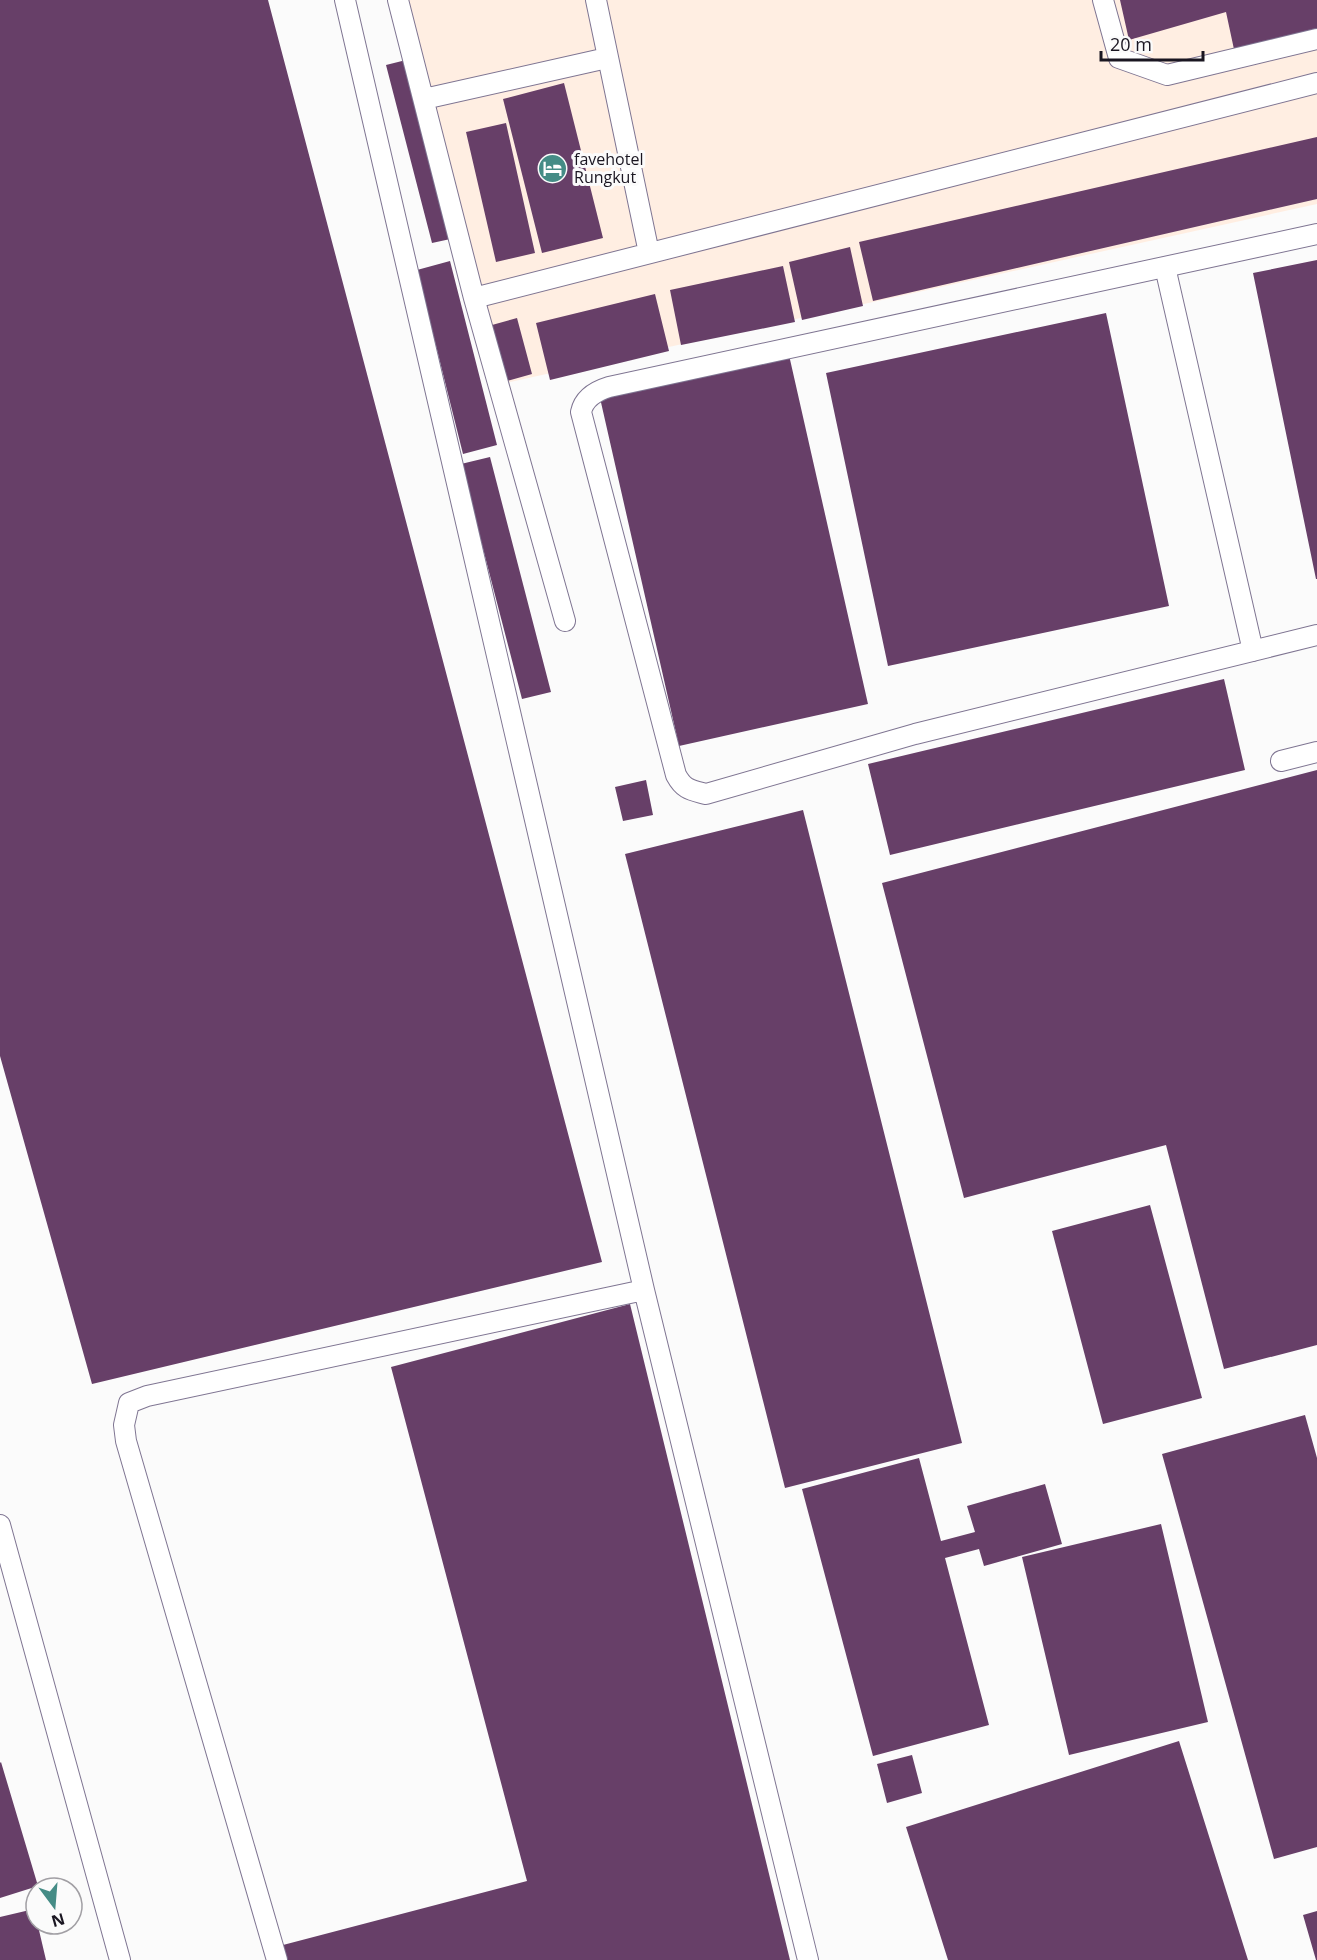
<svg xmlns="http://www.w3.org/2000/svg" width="1317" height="1960" font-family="'Open Sans',sans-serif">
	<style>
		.commercial { fill: #ffeee2 }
		.building { fill: #673f68 }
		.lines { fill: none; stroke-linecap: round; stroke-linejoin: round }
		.service-casing { stroke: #7f7592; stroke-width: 22 }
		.service { stroke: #fff; stroke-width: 20 }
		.labels { text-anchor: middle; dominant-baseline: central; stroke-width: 6; stroke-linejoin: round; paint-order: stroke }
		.poi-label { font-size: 16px; fill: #1a1621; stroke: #fbfbfb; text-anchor: start }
	</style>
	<rect width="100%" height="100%" fill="#fbfbfb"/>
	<path class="commercial" d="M405,0h912v204l-820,181z"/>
	<path class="building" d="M0,0h268l334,1262 -510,122 -92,-328z
		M1120,0h197v34l-82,20 -9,-42 -97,28z
		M410,59l45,179 -23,5 -46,-178z
		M564,83l39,155 -61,15 -39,-154z
		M506,123l29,130 -39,9 -30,-130z
		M1317,137v62l-444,102 -14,-59z
		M850,247l13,59 -61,14 -13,-58z
		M1317,260v319h-1l-63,-306z
		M450,261l47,184 -34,9 -46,-184z
		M783,266l12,56 -114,23 -11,-55z
		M655,294l14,57 -119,29 -14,-57z
		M1106,313l63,293 -281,60 -62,-293z
		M517,318l15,56 -25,7 -15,-56z
		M789,355l79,349 -189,42 -79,-348z
		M490,457l61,235 -29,7 -61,-235z
		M1224,679l21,91 -355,85 -22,-91z
		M1317,770v575l-93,24 -58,-224 -202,53 -82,-315z
		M646,780l7,35 -30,6 -8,-34z
		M803,810l159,633 -177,45 -160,-634z
		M1150,1205l52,193 -99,26 -51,-193z
		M630,1304l160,656h-503l-4,-15 244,-64 -136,-514z
		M1305,1415l12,43v389l-43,12 -112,-405z
		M919,1458l22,83 34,-9 -8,-26 78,-22 17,60 -78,22 -5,-17 -34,9 44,167 -116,31 -71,-267z
		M1161,1524l47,198 -139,33 -47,-198z
		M1179,1741l69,219h-300l-42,-133z
		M912,1755l10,38 -35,10 -10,-39z
		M1,1762l37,124 -38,12v-135z
		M34,1909l12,51h-46v-43z
		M1317,1911v49h-1l-13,-45z"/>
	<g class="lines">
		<defs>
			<path id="service" d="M345,0l299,1290 164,670
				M398,0l76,298 91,323
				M596,0l53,253
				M1103,0l16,58 48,17 150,-36
				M424,99l183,-41
				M1317,234l-708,153c-13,4 -25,11 -28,25l95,363c8,15 15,15 30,19l209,-60 402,-99
				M1165,267l88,384
				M474,298l843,-215
				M1281,761l36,-9
				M0,1525l120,435
				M277,1960l-151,-519 -2,-16 5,-22 18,-7 497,-106"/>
		</defs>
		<use href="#service" class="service-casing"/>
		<use href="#service" class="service"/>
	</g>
	<defs>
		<symbol id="hotel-disc" viewBox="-11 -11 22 22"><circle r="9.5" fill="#458c86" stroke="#fbfbfb"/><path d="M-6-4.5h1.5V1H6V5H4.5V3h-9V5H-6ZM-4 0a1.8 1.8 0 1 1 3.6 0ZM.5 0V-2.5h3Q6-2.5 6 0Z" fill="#fff"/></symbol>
	</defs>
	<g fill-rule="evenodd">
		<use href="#hotel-disc" x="536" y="152" width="33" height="33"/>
	</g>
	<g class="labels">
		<g class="poi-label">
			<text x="574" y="159">favehotel<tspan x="574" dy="18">Rungkut</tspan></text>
		</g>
	</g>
	<g transform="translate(54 1906) rotate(164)"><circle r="28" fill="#fbfbfb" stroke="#a19fa4" stroke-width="1.5"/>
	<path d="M0-4.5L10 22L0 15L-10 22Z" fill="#458c86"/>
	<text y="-9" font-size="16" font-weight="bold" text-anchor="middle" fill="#1a1621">N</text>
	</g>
	<path d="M1101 51v9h102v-9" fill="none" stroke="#1a1621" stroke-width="3"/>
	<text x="1110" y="51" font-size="18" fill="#1a1621" stroke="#fbfbfb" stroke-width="4.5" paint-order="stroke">20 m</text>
</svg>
